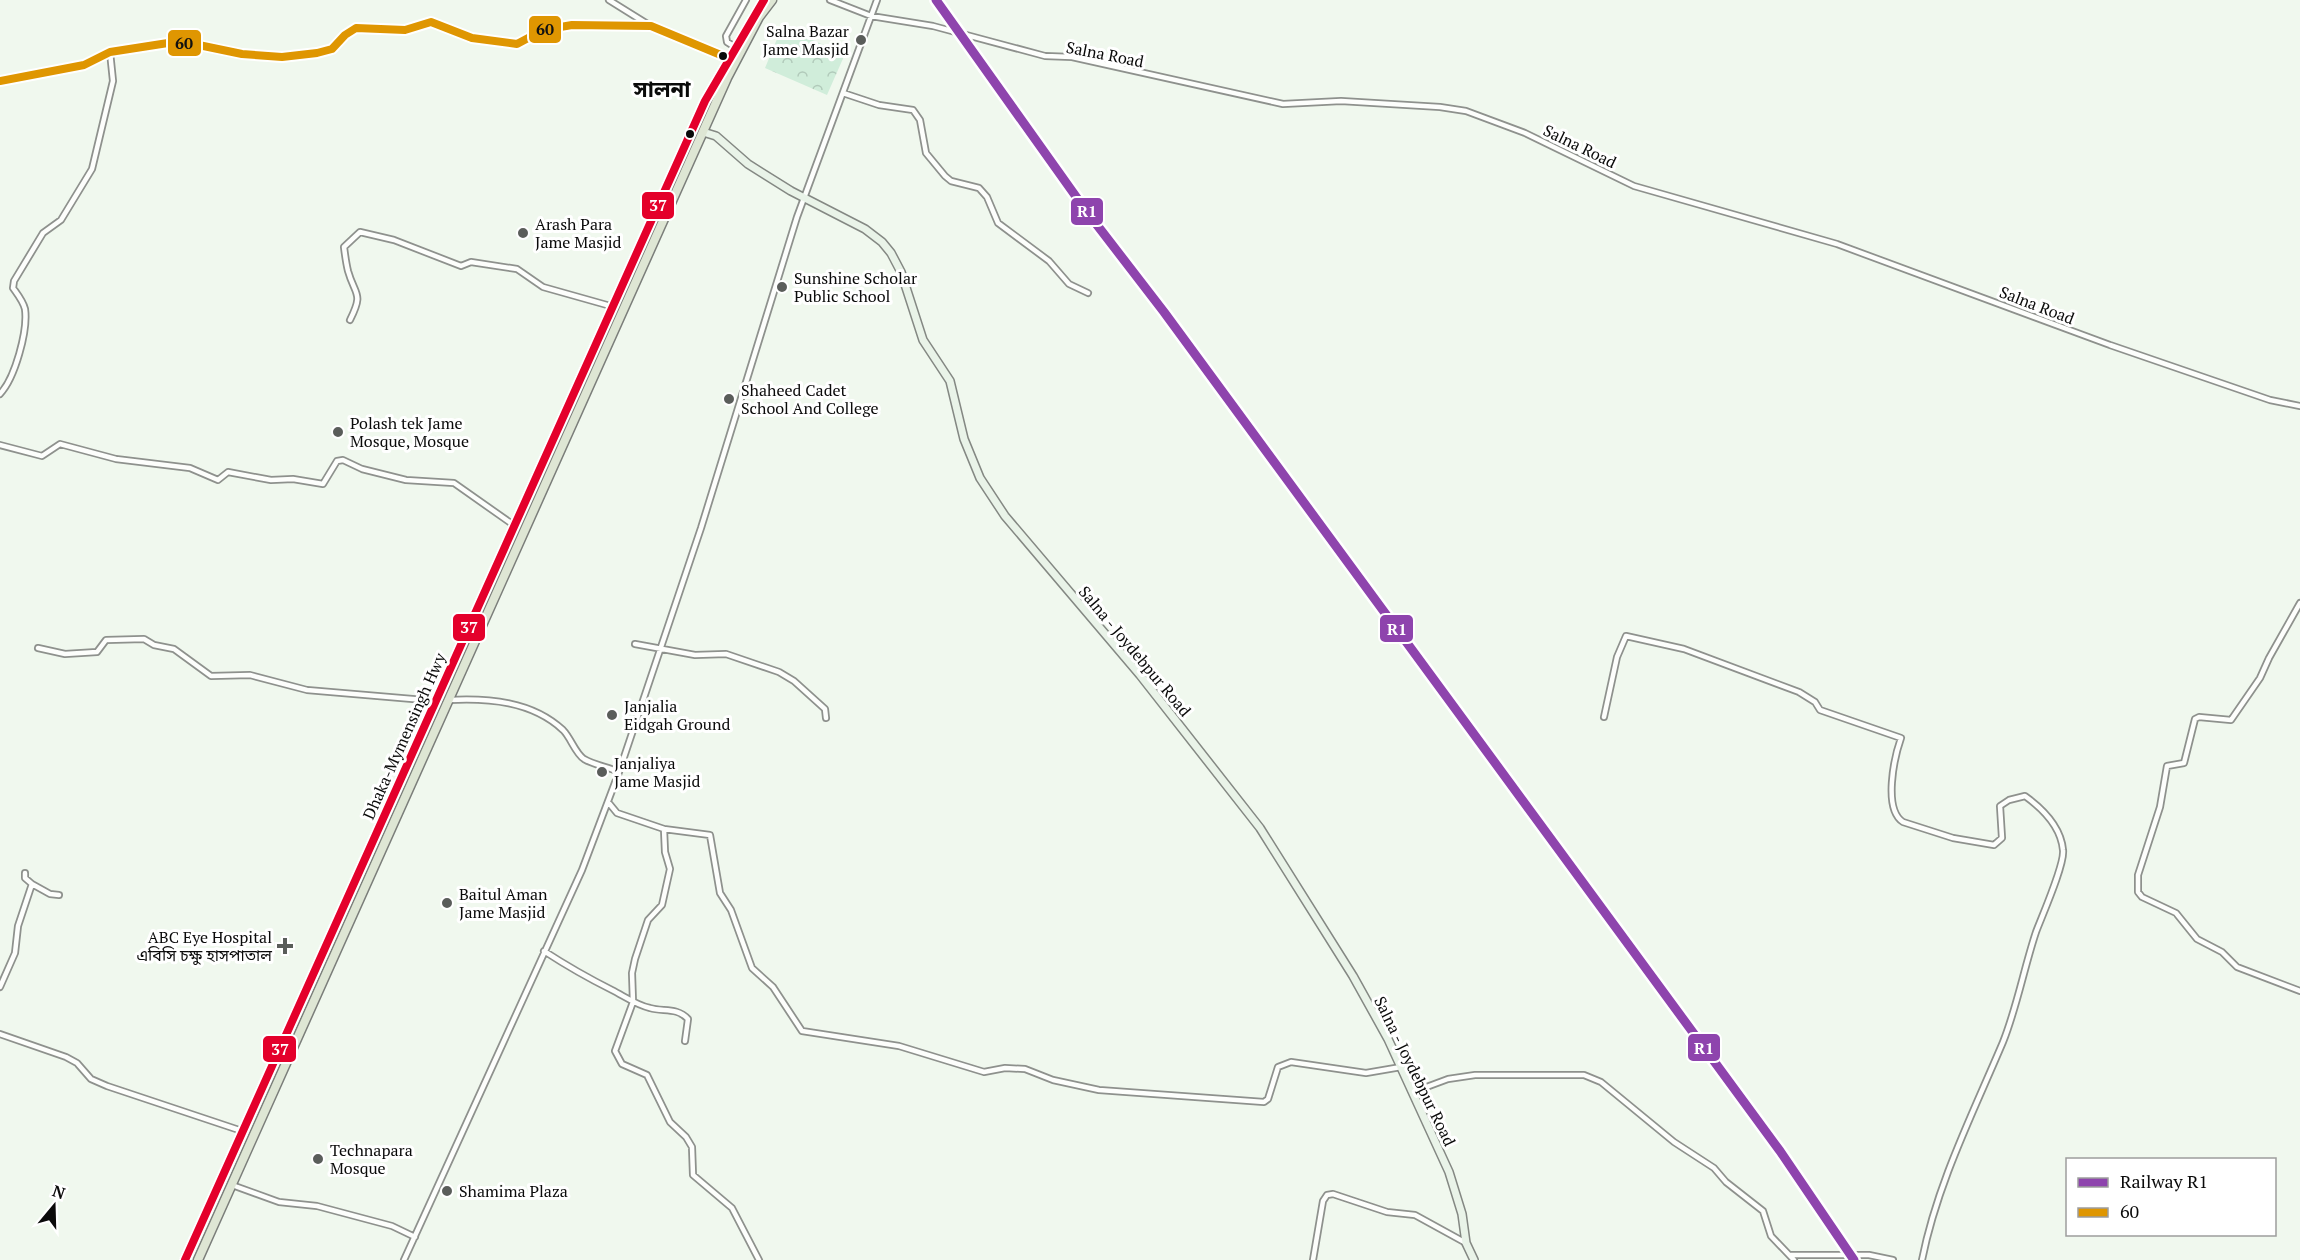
<svg xmlns="http://www.w3.org/2000/svg" width="2300" height="1260" font-family="'PT Serif','Noto Sans Bengali',serif">
	<style>
		.park { fill: url(#park-crowns) }
		.lines { fill: none; stroke-linecap: round; stroke-linejoin: round }
		.street-casing { stroke: #8e918d; stroke-width: 8 }
		.secondary-casing { stroke: #848883; stroke-width: 10 }
		.highway-casing { stroke: #7b7e7a; stroke-width: 11 }
		.street { stroke: #fdfefc; stroke-width: 4.5 }
		.secondary { stroke: #e9f3e8; stroke-width: 7 }
		.highway { stroke: #dee6d4; stroke-width: 8 }
		.bus-1-casing { stroke: #fff; stroke-width: 12 }
		.bus-2-casing { stroke: #fff; stroke-width: 12 }
		.bus-1 { stroke: #df9601; stroke-width: 8 }
		.bus-2 { stroke: #e4002b; stroke-width: 8 }
		.rail-1-casing { stroke: #fff; stroke-width: 14 }
		.rail-1 { stroke: #8e44ad; stroke-width: 9 }
		.poi-dot { fill: #5a5d5a; stroke: #fff; stroke-width: 2 }
		.bus-dot { fill: #0a0a0a; stroke: #fff; stroke-width: 2 }
		.labels { text-anchor: middle; dominant-baseline: central; stroke-width: 6; stroke-linejoin: round; paint-order: stroke }
		.poi-label { font-size: 16px; fill: #0a0a0a; stroke: #fff; text-anchor: start }
		.street-label { font-size: 16px; fill: #0a0a0a; stroke: #fff }
		.district-label { font-size: 22px; font-weight: bold; fill: #0a0a0a; stroke: #fff }
		.line-badge { stroke: #fff; stroke-width: 2 }
		.badge-label { font-size: 16px; text-anchor: middle; font-weight: bold; fill: #fff }
		.pale-badge-label { font-size: 16px; text-anchor: middle; font-weight: bold; fill: #111 }
	</style>
	<defs>
		<pattern id="park-crowns" width="20" height="18" patternUnits="userSpaceOnUse" patternTransform="scale(1.5)"><rect width="20" height="18" fill="#d0edda"/><path d="M2 6a3 3 0 1 1 6 0M12 15a3 3 0 1 1 6 0" fill="none" stroke="#b1caba"/></pattern>
	</defs>
	<rect width="100%" height="100%" fill="#f0f8ee"/>
	<path class="park" d="M782,27l63,27 -18,41 -62,-27z"/>
	<g class="lines">
		<defs>
			<path id="street" d="M609,0l40,25
				M830,0l41,16 62,10 112,30 27,1 211,47 58,-3 99,6 26,4 59,22 109,53 203,58 273,101 160,55 30,6
				M735,47l-8,-5 -1,-6 20,-36
				M0,81l84,-16 26,-13 58,-9h21l53,11 40,3 35,-4 15,-4 13,-14 11,-7 49,2 26,-8 41,16 45,6 26,-14 29,-5 79,1 77,32
				M843,93l36,12 34,5 7,10 6,33 19,23 6,5 28,7 8,9 11,26 51,38 20,23 19,9
				M350,320c14,-28 5,-24 -2,-49 -2,-8 -3,-16 -4,-24l16,-15 34,8 67,26 10,-4 46,7 26,18 71,20
				M0,394c15,-16 28,-63 25,-85 -2,-8 -7,-14 -12,-21l1,-7 29,-48 18,-13 31,-51 21,-88 -3,-29
				M0,445l42,11 18,-12 56,15 74,9 28,12 10,-8 43,8 22,-1 30,5 14,-23 6,-1 19,9 44,11 48,3 61,43
				M2300,603l-31,55 -9,20 -29,42 -32,-3 -4,2 -11,44 -17,3 -7,41 -22,68v17l4,5 34,16 21,26 25,13 15,15 63,24
				M635,644l60,11 31,-1 53,18 15,9 31,28 1,9
				M38,648l27,6 32,-2 9,-12 38,-1 10,6 20,4 37,27 39,-1 57,15 129,11
				M449,700c39,-2 83,1 114,30 8,8 12,23 21,29 10,6 24,8 35,13
				M1604,717l13,-60 9,-21 58,13 115,43 16,10 5,8 81,28c-7,20 -18,71 2,84l50,16 41,7 8,-7 -2,-32 9,-6 16,-4c18,13 36,32 38,54 2,14 -21,66 -27,82 -12,36 -19,75 -33,110 -30,71 -66,142 -81,218
				M608,802l9,11 47,16 1,23 5,17 -8,36 -14,15 -13,39 -3,14 1,29 -18,49 7,13 25,11 23,47 16,15 6,10 1,28 39,33 27,52
				M664,829l46,6 10,58 11,17 21,58 21,19 29,44 97,15 85,26 21,-4 20,1 28,11 46,10 165,12 4,-3 10,-32 13,-5 75,11 35,-6
				M32,884l18,10 9,1
				M544,951c23,15 44,27 68,39 12,6 24,15 38,18 13,4 27,-1 38,11l-3,22
				M0,987l15,-34 3,-27 14,-42 -7,-6v-5
				M0,1034l66,23 11,6 14,16 16,7 135,45
				M1413,1092l35,-13 27,-4h109l17,7 73,60 40,26 12,14 37,29 8,25 23,24
				M232,1185l47,17 38,4 75,20 23,11
				M1790,1255h79l24,5
				M404,1260l178,-390 37,-98 82,-244 96,-311 80,-217
				M1313,1260l10,-59 4,-6 6,-1 54,18 28,3 51,28"/>
			<path id="secondary" d="M703,132l13,4 32,28 43,27 74,38 17,13 9,11 10,19 22,68 27,41 14,58 16,39 25,38 135,159 120,153 93,148 35,63 61,133 13,42 4,29 8,17"/>
			<path id="highway" d="M185,1260l520,-1159 59,-101
				M198,1260l529,-1182 32,-61 13,-17"/>
		</defs>
		<use href="#street" class="street-casing"/>
		<use href="#secondary" class="secondary-casing"/>
		<use href="#highway" class="highway-casing"/>
		<use href="#street" class="street"/>
		<use href="#secondary" class="secondary"/>
		<use href="#highway" class="highway"/>
		<defs>
			<path id="bus-1" d="M0,81l84,-16 26,-13 58,-9h21l53,11 40,3 35,-4 15,-4 13,-14 11,-7 49,2 26,-8 41,16 45,6 26,-14 29,-5 79,1 77,32"/>
			<path id="bus-2" d="M185,1260l520,-1159 59,-101"/>
		</defs>
		<use href="#bus-1" class="bus-1-casing"/>
		<use href="#bus-2" class="bus-2-casing"/>
		<use href="#bus-1" class="bus-1"/>
		<use href="#bus-2" class="bus-2"/>
		<defs>
			<path id="rail-1" d="M936,0l151,212 77,100 616,839 74,109"/>
		</defs>
		<use href="#rail-1" class="rail-1-casing"/>
		<use href="#rail-1" class="rail-1"/>
	</g>
	<g class="poi-dot">
		<circle cx="861" cy="40" r="6"/>
		<circle cx="523" cy="233" r="6"/>
		<circle cx="782" cy="287" r="6"/>
		<circle cx="729" cy="399" r="6"/>
		<circle cx="338" cy="432" r="6"/>
		<circle cx="612" cy="715" r="6"/>
		<circle cx="602" cy="772" r="6"/>
		<circle cx="447" cy="903" r="6"/>
		<path d="M282 937h6v6h6v6h-6v6h-6v-6h-6v-6h6z"/>
		<circle cx="318" cy="1159" r="6"/>
		<circle cx="447" cy="1191" r="6"/>
	</g>
	<g class="bus-dot">
		<circle cx="723" cy="56" r="5"/>
		<circle cx="690" cy="134" r="5"/>
	</g>
	<g class="labels">
		<g class="poi-label">
			<text x="849" y="31" text-anchor="end">Salna Bazar<tspan x="849" dy="18">Jame Masjid</tspan></text>
			<text x="535" y="224">Arash Para<tspan x="535" dy="18">Jame Masjid</tspan></text>
			<text x="794" y="278">Sunshine Scholar<tspan x="794" dy="18">Public School</tspan></text>
			<text x="741" y="390">Shaheed Cadet<tspan x="741" dy="18">School And College</tspan></text>
			<text x="350" y="423">Polash tek Jame<tspan x="350" dy="18">Mosque, Mosque</tspan></text>
			<text x="624" y="706">Janjalia<tspan x="624" dy="18">Eidgah Ground</tspan></text>
			<text x="614" y="763">Janjaliya<tspan x="614" dy="18">Jame Masjid</tspan></text>
			<text x="459" y="894">Baitul Aman<tspan x="459" dy="18">Jame Masjid</tspan></text>
			<text x="272" y="937" text-anchor="end">ABC Eye Hospital<tspan x="272" dy="18">এবিসি চক্ষু হাসপাতাল</tspan></text>
			<text x="330" y="1150">Technapara<tspan x="330" dy="18">Mosque</tspan></text>
			<text x="459" y="1191">Shamima Plaza</text>
		</g>
		<g class="street-label">
			<text transform="translate(1105 54) rotate(11)">Salna Road</text>
			<text transform="translate(1580 146) rotate(26)">Salna Road</text>
			<text transform="translate(2037 305) rotate(21)">Salna Road</text>
			<text transform="translate(1135 651) rotate(50)">Salna - Joydebpur Road</text>
			<text transform="translate(404 736) rotate(-66)">Dhaka-Mymensingh Hwy</text>
			<text transform="translate(1415 1071) rotate(64)">Salna - Joydebpur Road</text>
		</g>
		<g class="district-label">
			<text x="662" y="88">সালনা</text>
		</g>
	</g>
	<g class="line-badge">
		<rect x="528" y="15" width="34" height="29" rx="6" fill="#df9601"/>
		<rect x="167" y="29" width="35" height="28" rx="6" fill="#df9601"/>
		<rect x="641" y="191" width="34" height="29" rx="6" fill="#e4002b"/>
		<rect x="1070" y="197" width="34" height="29" rx="6" fill="#8e44ad"/>
		<rect x="452" y="613" width="34" height="29" rx="6" fill="#e4002b"/>
		<rect x="1379" y="614" width="35" height="29" rx="6" fill="#8e44ad"/>
		<rect x="1687" y="1033" width="34" height="29" rx="6" fill="#8e44ad"/>
		<rect x="262" y="1035" width="35" height="28" rx="6" fill="#e4002b"/>
	</g>
	<g class="badge-label">
		<text x="658" y="211">37</text>
		<text x="1087" y="217">R1</text>
		<text x="469" y="633">37</text>
		<text x="1397" y="635">R1</text>
		<text x="1704" y="1054">R1</text>
		<text x="280" y="1055">37</text>
	</g>
	<g class="pale-badge-label">
		<text x="545" y="35">60</text>
		<text x="184" y="49">60</text>
	</g>
	<rect x="2066" y="1158" width="210" height="78" fill="#ffffff" stroke="#9d9d9d" stroke-width="1.5"/>
	<rect x="2078" y="1178" width="30" height="9" fill="#8e44ad" stroke="#9d9d9d" stroke-width="1.5"/>
	<text x="2120" y="1188" font-size="18" fill="#0a0a0a">Railway R1</text>
	<rect x="2078" y="1208" width="30" height="9" fill="#df9601" stroke="#9d9d9d" stroke-width="1.5"/>
	<text x="2120" y="1218" font-size="18" fill="#0a0a0a">60</text>
	<g transform="translate(54 1206) rotate(19)" stroke="#ffffff" stroke-width="4.5" paint-order="stroke">
	<path d="M0-4.5L10 22L0 15L-10 22Z" fill="#0a0a0a"/>
	<text y="-9" font-size="16" font-weight="bold" text-anchor="middle" fill="#0a0a0a">N</text>
	</g>
</svg>
